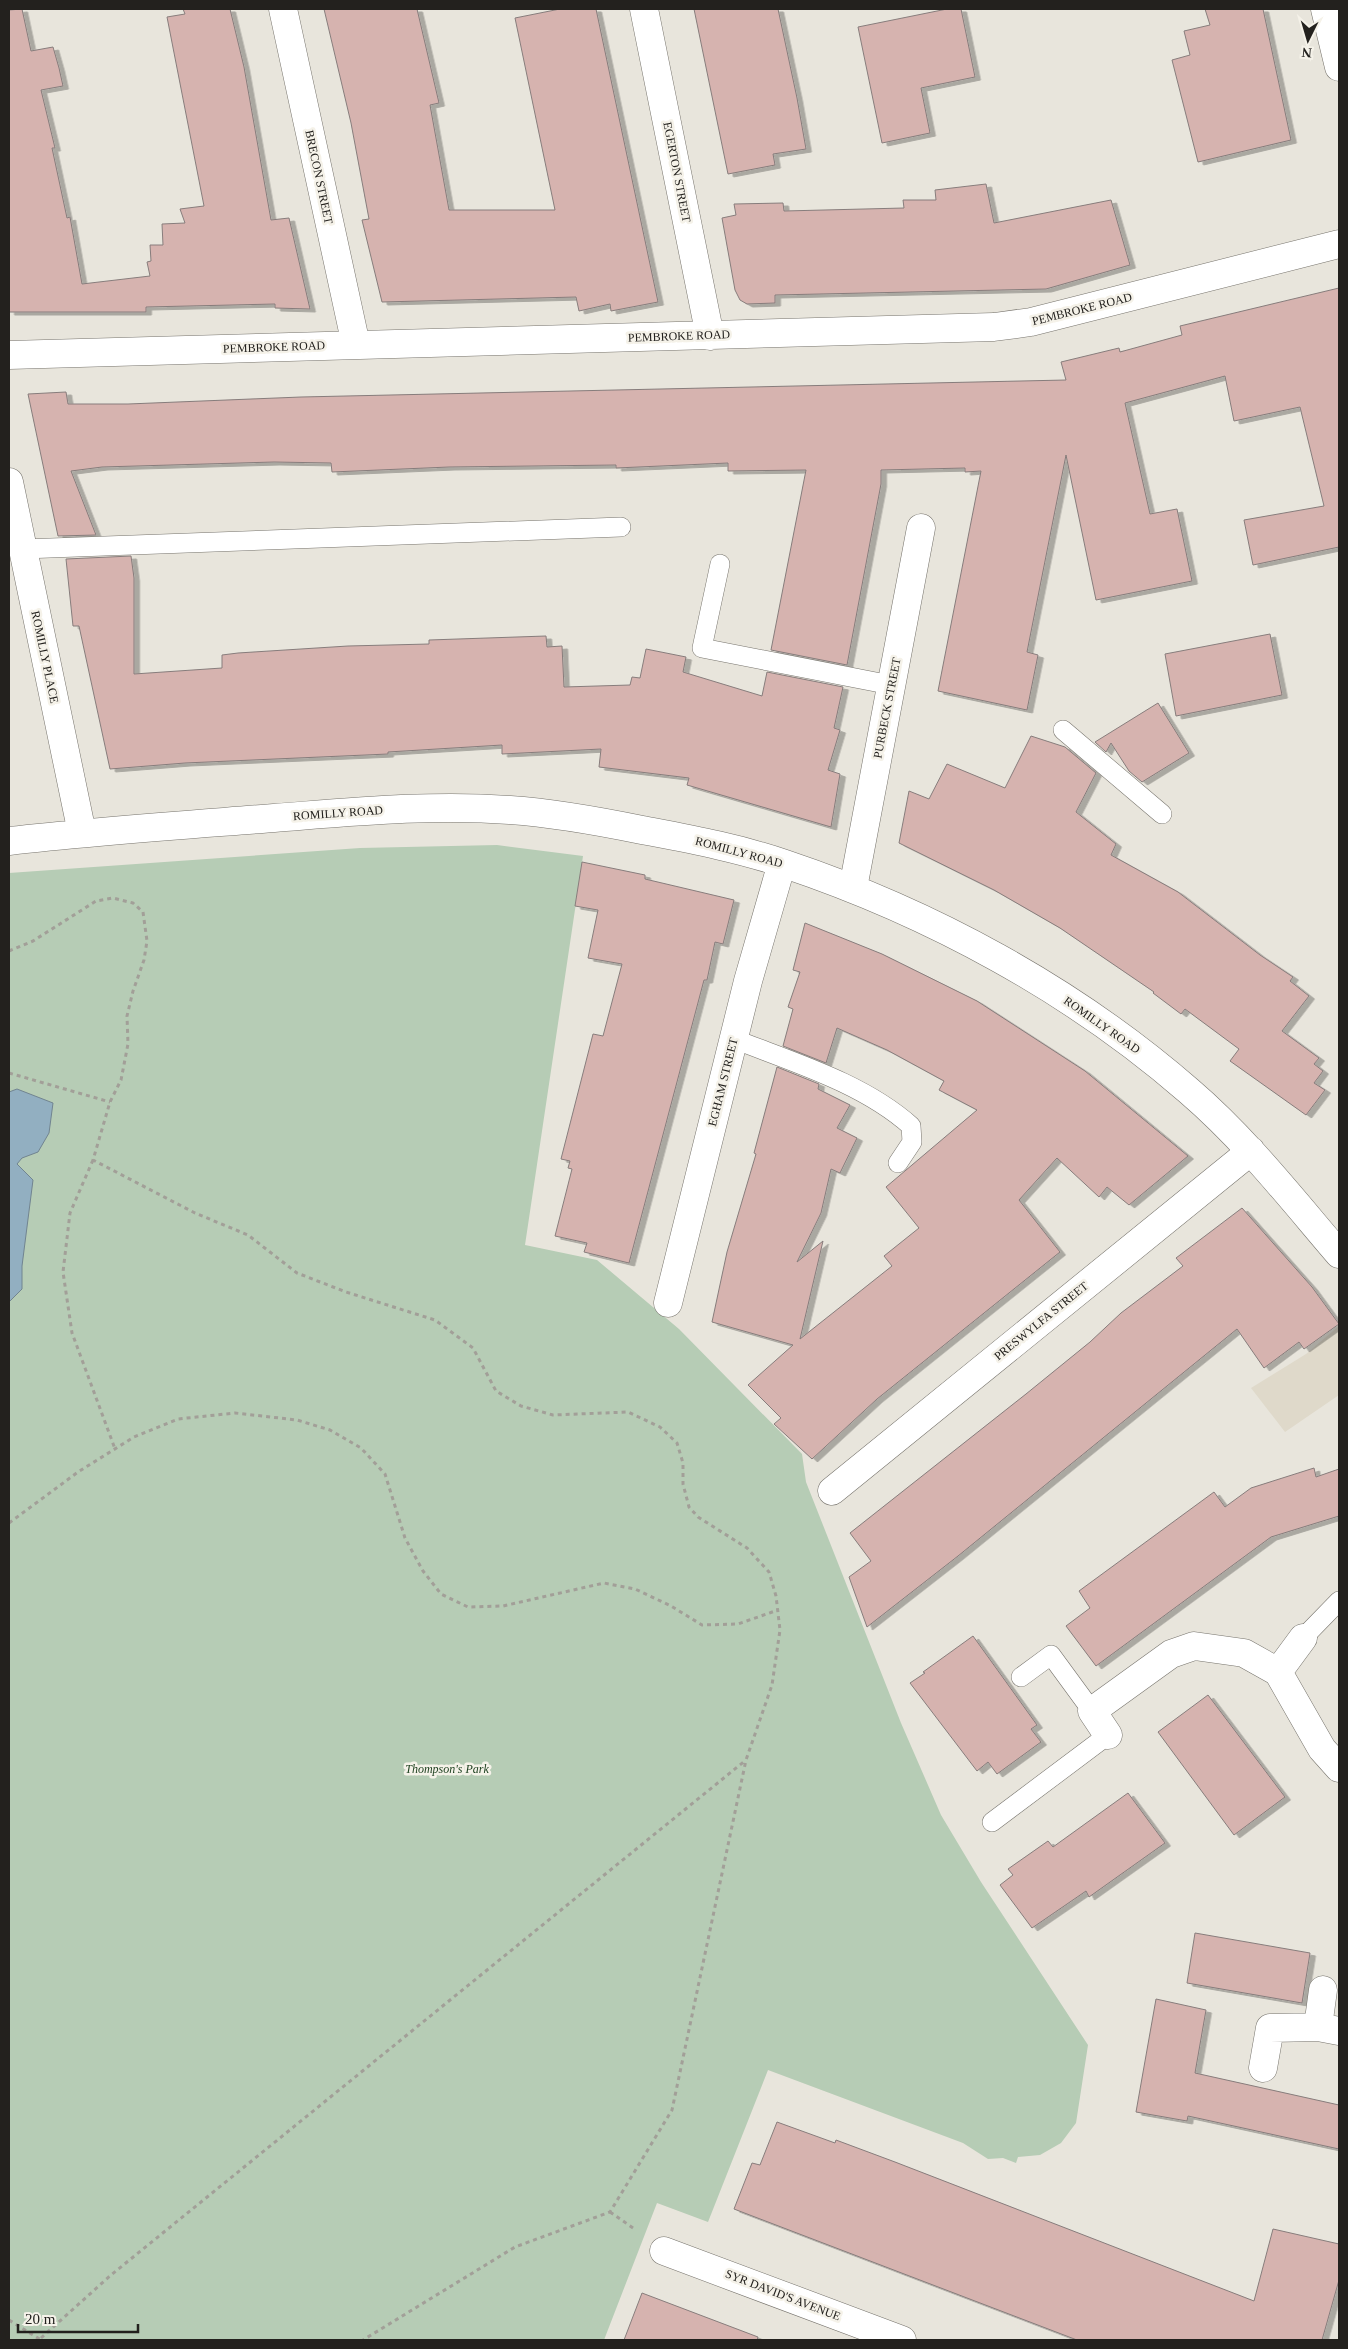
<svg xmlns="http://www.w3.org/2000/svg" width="1348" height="2349" font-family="'Times New Roman',serif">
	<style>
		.built { fill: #dfd9ca }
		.green { fill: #b6ccb5 }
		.water { fill: #92afc1; stroke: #718490 }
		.building { fill: #d6b3af; stroke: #877d7c; filter: url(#shadow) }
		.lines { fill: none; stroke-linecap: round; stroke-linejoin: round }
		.lane-casing { stroke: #77746d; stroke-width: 20 }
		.street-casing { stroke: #77746d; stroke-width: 29 }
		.path { stroke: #a29f98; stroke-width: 3; stroke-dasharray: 4 4; stroke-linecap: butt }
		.lane { stroke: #fff; stroke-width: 19 }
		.street { stroke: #fff; stroke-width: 28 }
		.labels { text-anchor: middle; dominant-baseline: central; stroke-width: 5; stroke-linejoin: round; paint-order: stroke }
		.street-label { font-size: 12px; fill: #23211e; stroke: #f5f2e9 }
		.park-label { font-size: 12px; font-style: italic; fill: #1a3e1c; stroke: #f5f2e9 }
	</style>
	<defs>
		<filter id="shadow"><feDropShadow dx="5.5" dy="3" stdDeviation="0" flood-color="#0004"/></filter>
	</defs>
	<rect width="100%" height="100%" fill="#e8e5dc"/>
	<path class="built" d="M1339,1326v69l-54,37 -34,-44 55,-34z"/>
	<path class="green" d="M497,845l86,11 -58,389 72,15 82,69 123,125 4,28 95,241 40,92 40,67 107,163 -12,78 -15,20 -21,12 -22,2 -2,6 -13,-5 -15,1 -25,-16 -195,-73 -60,152 -51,-19 -53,137h-595v-1467l351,-25z"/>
	<path class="water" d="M17,1089l36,14 -4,30 -11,19 -16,6 -5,6 16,16 -11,86v23l-13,13v-210z"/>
	<path class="building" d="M22,9l9,42 22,-4 6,21 4,18 -22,4 14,58h-3l15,70 3,-1 12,67 68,-8 -3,-14 4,-1 -1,-16h13l-1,-21 23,-1 -5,-14 24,-3 -37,-189 18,-3 -2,-5h47l14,58 27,153 18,-2 21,91 -35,-1v-4l-129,3v5h-137v-302z
		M324,9h93l22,94 -9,2 19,105h106l-40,-192 45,-9h36l62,293 -47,9 -1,-7 -31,7 -3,-14 -194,5 -20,-82 7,-1 -18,-96z
		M694,9h84l19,89 9,51 -33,5 2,11 -47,9z
		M947,9h14l14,68 -54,11 9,45 -48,10 -24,-116z
		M1205,9h58l28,131 -93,22 -26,-102 18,-5 -6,-24 26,-6z
		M986,184l8,39 117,-23 19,65 -84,24 -271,6v8l-28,1 -7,-4 -5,-10 -13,-72 14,-3 -2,-11 49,-1 1,8 120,-3 -1,-8h33l-1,-10z
		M1339,288v259l-86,18 -9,-45 80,-14 -24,-99 -66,14 -9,-45 -100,27 25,111 27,-5 15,72 -96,19 -30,-145 -39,197 11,3 -11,55 -89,-19 43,-220 -16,1v-4l-84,2v14l-34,181 -76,-15 35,-180 -78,1v-8l-112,5v-3l-167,2 -117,5 -1,-9 -57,-1 -172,5 -31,4 25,64 -38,1 -30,-142 38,-2 2,12h60l173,-7 765,-17 -5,-18 58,-14 1,4 62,-17 -2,-9z
		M131,556l3,22v96l88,-6v-13l16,-2 110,-7 81,-2v-4l117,-4 1,11 15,-1 2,41 66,-2 2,-8 8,1 6,-29 40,8 -3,15 79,24 5,-24 76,15 -9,41 6,2 -12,40 12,4 -9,53 -144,-42 2,-7 -90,-11 2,-18 -99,5v-9l-114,7v2l-203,9 -75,6 -31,-143h-6l-7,-67z
		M1270,634l12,61 -106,21 -11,-62z
		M1158,703l31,50 -47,29 -13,-11 -18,-28 -5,9 -11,-10z
		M1031,736l34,11 31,26 -20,39 40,32 -5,11 67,37 82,63 33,22 -3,4 19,15 -27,35 37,27 -5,6 9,7 -9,12 11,7 -19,25 -76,-54 9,-12 -54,-40 -4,5 -28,-21 1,-1 -94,-64 -66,-38 -95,-47 10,-52 20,8 18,-35 58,24z
		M582,862l63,13v4l89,21 -11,44 -8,-2 -8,38h-3l-75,283 -45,-11 3,-9 -32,-7 17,-67 -4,-1 2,-7 -9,-2 32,-125 10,2 19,-72 -34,-6 10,-48 -23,-4z
		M805,923l77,31 95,47 108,70 103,85 -59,49 -22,-18 -8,10 -42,-39 -38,42 41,52 -183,147 -65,60 -38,-35 7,-6 -33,-33 45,-40 -81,-23 15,-70 29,-98 -2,-1 23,-86 42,17 -1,5 32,16 -13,23 20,10 -17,35 -9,-4 -10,44 -24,49 26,-21 -23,98 92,-73 -8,-10 35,-28 -33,-41 91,-77 -38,-20 5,-9 -57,-31 -50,-22 -11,35 -43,-17 10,-37 -5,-2 12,-35 -7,-2z
		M1242,1208l70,79 27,37 -35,25 -5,-7 -35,26 -27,-39 -279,227 -91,71 -18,-50 22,-16 -21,-28 176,-139 64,-52 31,-29 62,-47 -7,-8z
		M1314,1468l2,9 23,-8v47l-68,21 -175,129 -30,-40 24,-18 -11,-17 135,-99 11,15 26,-19z
		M973,1636l64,89 -6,4 10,13 -44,32 -9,-12 -11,9 -67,-88 15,-10 -2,-1z
		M1208,1695l77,102 -51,38 -76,-103z
		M1128,1793l37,50 -76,54 -3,-6 -54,37 -32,-43 13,-10 -5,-6 40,-28 5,6z
		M1195,1933l115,20 -8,50 -115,-20z
		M1156,1999l50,11 -11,63 144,32v44l-151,-33 -1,5 -51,-9z
		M777,2122l58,21 1,-3 59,22 359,139 19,-72 66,15v36l-17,60h-245l-343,-131 18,-46 8,2z
		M642,2293l116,44 -1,3h-133z"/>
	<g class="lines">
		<defs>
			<path id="lane" d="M23,549l598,-22
				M720,564l-18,84 189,37
				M1063,730l99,84
				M734,1039c58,23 129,44 177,87l1,16 -14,21
				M1303,1638l36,-37
				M1021,1677l30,-22 41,56
				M992,1822l116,-87"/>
			<path id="street" d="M283,9l73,336
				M644,9l66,327
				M1325,9l14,58
				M9,355l985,-28 37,-5 308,-78
				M9,482l73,351
				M9,841c88,-10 176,-16 265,-23 78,-6 158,-14 236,-8 44,3 88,11 132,20 47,9 97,18 143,34 146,49 288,126 404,227 56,48 102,107 150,163
				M853,888l68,-360
				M668,1303l80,-322 34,-118
				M832,1491l419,-340
				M1278,1672l25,-34
				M1108,1735l-16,-24 79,-57 23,-8 50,7 34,19 44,77 17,19
				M1318,2027l5,-37
				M1263,2068l7,-40 48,-1 21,4
				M664,2251l238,89"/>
		</defs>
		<use href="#lane" class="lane-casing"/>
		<use href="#street" class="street-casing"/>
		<path class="path" d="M9,951l24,-10 63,-40 17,-3 20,5 10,9 4,29 -3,19 -11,31 -6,25 1,28 -7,36 -11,22 -17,58 102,53 53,22 49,38 49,19 89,28 38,28 23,43 25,15 32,9 75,-3 32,15 17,16 6,20v21l6,23 9,10 49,31 22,24 7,24 4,34 -8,55 -26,75 -74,350 -62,102 -95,35 -152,93
			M9,1073l101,29
			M93,1160l-23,53 -7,59 9,61 43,116
			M9,1523l69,-51 56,-35 44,-18 57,-6 62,7 33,10 31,18 24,26 20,64 18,33 18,23 27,13 35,-1 101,-23 31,6 36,17 31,19 36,-1 40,-14
			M610,2212l26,18
			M9,2320l32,20
			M41,2338l70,-63 635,-515"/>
		<use href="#lane" class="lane"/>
		<use href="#street" class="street"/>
	</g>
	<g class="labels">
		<g class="street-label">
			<text transform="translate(677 172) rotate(79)">EGERTON STREET</text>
			<text transform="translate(319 177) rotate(78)">BRECON STREET</text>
			<text transform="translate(1082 309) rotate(-14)">PEMBROKE ROAD</text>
			<text transform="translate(679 336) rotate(-2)">PEMBROKE ROAD</text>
			<text transform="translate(274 347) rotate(-2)">PEMBROKE ROAD</text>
			<text transform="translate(45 657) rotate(78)">ROMILLY PLACE</text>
			<text transform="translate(887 708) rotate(-79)">PURBECK STREET</text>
			<text transform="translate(338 813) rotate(-4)">ROMILLY ROAD</text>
			<text transform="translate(739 852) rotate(15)">ROMILLY ROAD</text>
			<text transform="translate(1102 1025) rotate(35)">ROMILLY ROAD</text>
			<text transform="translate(723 1082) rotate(-76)">EGHAM STREET</text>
			<text transform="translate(1041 1321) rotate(-39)">PRESWYLFA STREET</text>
			<text transform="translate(783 2295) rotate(21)">SYR DAVID'S AVENUE</text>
		</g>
		<g class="park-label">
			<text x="447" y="1769">Thompson's Park</text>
		</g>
	</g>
	<rect width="1348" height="2349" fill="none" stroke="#23211e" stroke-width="20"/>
	<g transform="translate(1308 40) rotate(185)" stroke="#f5f2e9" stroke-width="4" paint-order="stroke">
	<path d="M0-4L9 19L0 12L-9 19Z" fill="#23211e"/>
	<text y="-8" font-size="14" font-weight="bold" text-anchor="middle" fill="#23211e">N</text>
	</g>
	<path d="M18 2324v8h120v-8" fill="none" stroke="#23211e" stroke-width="2.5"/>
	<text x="25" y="2324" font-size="15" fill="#23211e" stroke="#f5f2e9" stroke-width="4" paint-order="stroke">20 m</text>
</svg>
